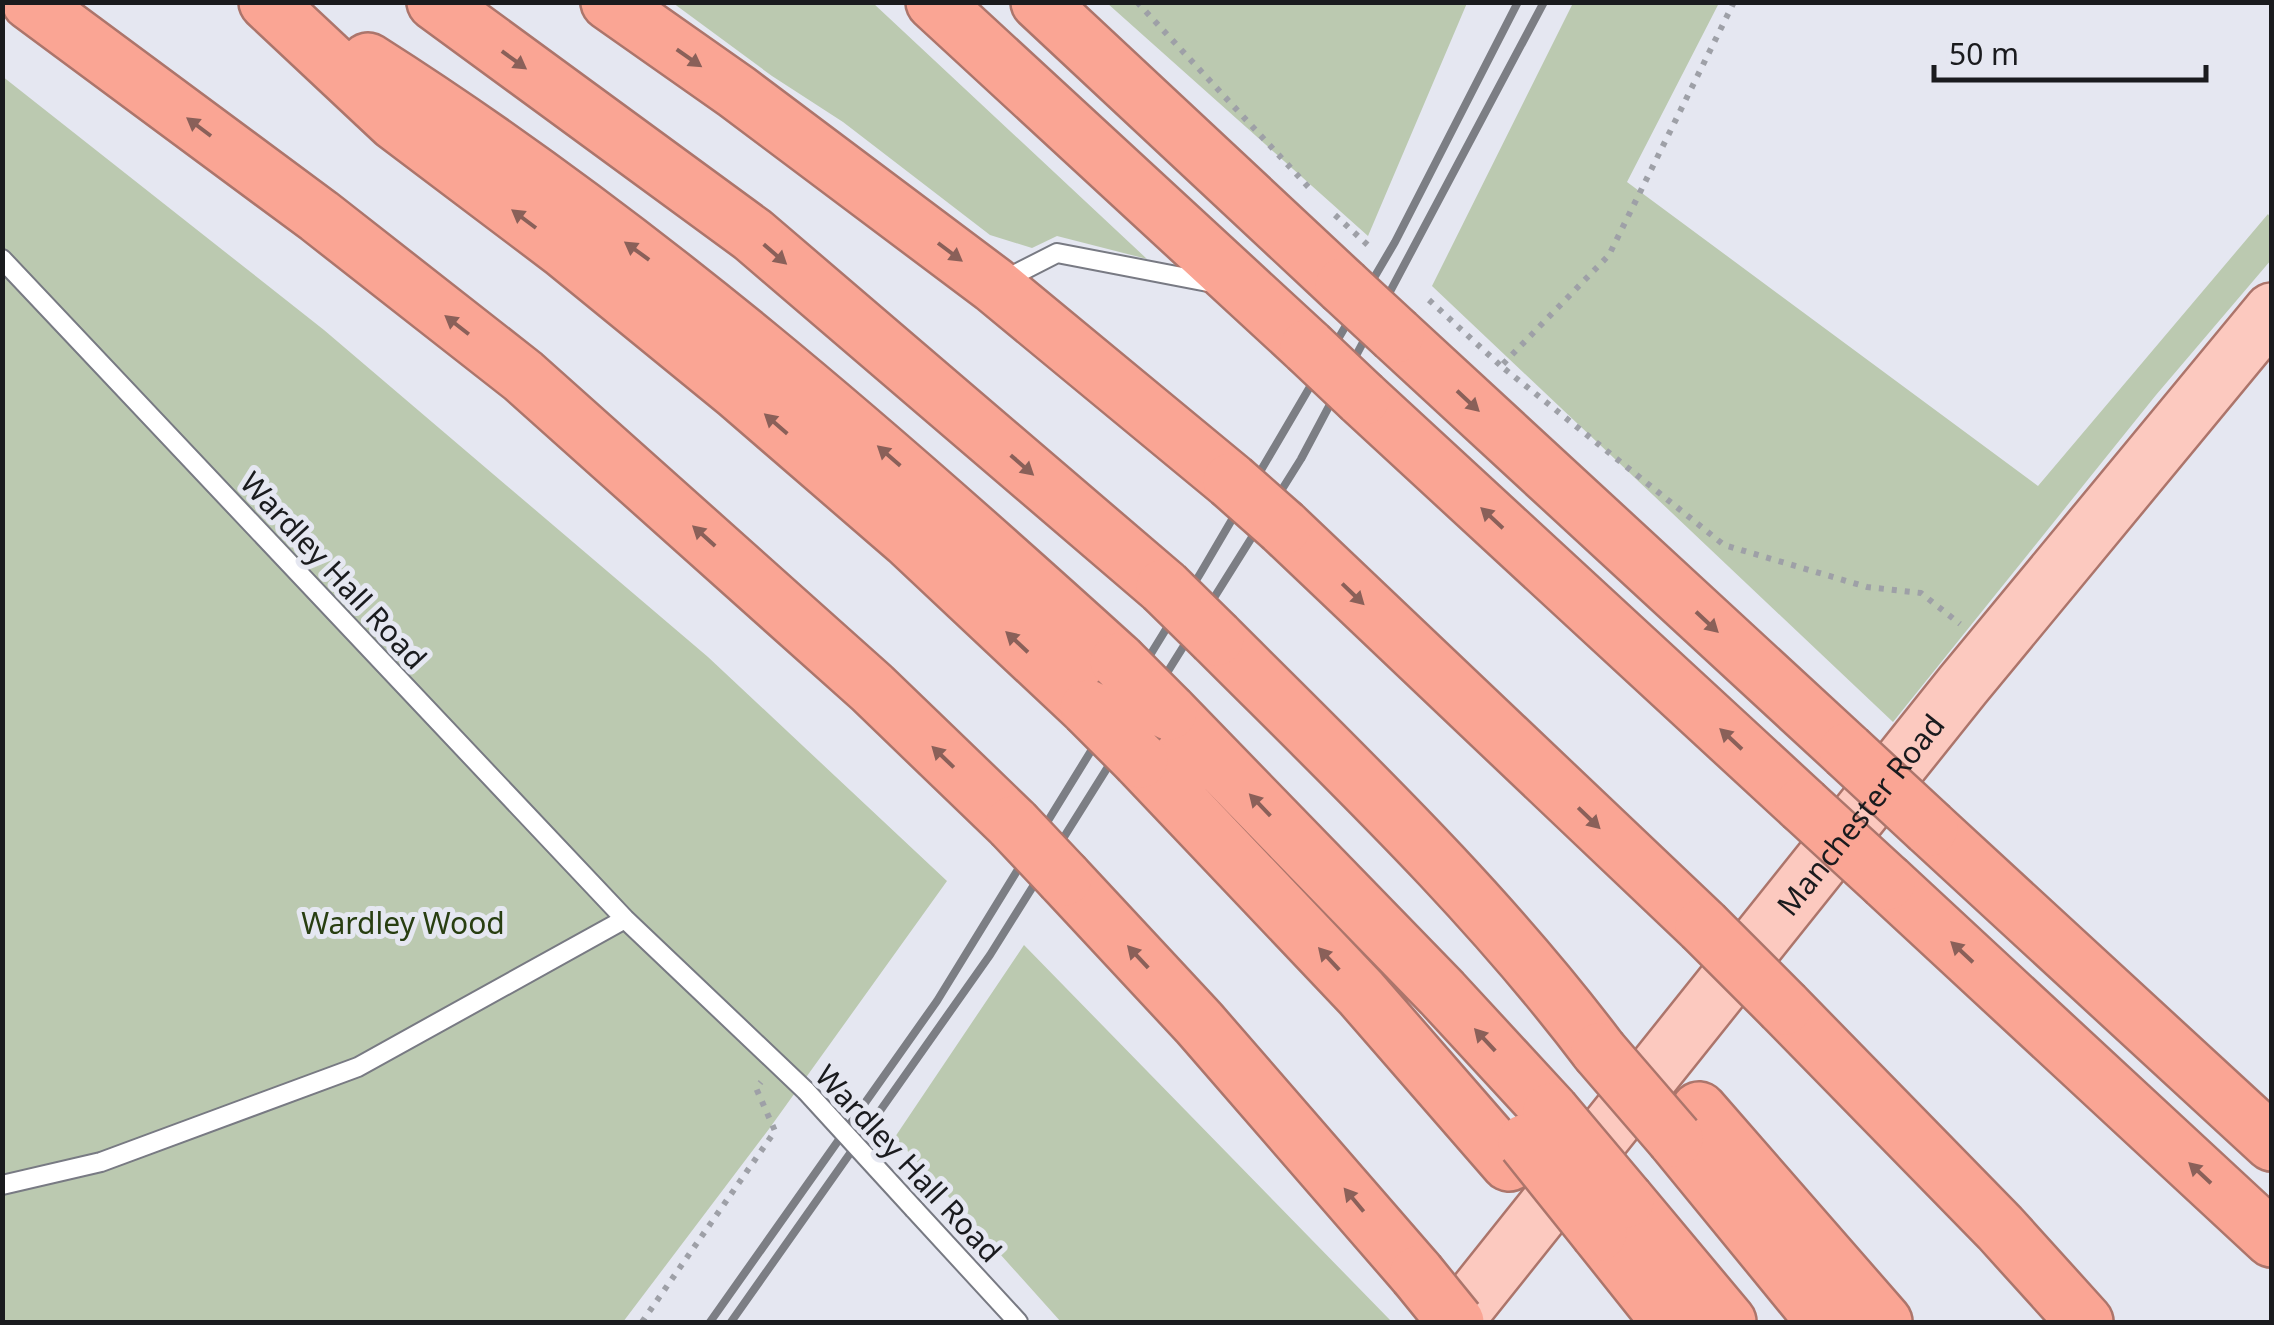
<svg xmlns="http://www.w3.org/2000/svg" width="2274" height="1325" font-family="'Noto Sans',sans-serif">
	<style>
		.green { fill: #bbc9b0 }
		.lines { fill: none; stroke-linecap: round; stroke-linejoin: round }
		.lane-casing { stroke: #787a83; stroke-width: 22 }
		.primary-casing { stroke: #ac756b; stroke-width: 60 }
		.highway-casing { stroke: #ac756b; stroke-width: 60 }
		.path { stroke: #9ea0a7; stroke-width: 6; stroke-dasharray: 5 8; stroke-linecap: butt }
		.lane { stroke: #fff; stroke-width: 18 }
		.primary { stroke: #fcc9bf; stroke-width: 55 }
		.highway { stroke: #faa594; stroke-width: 55 }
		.rail { stroke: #7c7e84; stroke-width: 8 }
		.lane-bridge-casing { stroke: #787a83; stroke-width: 22; stroke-linecap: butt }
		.highway-bridge-casing { stroke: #ac756b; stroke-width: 60; stroke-linecap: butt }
		.path-bridge { stroke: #9ea0a7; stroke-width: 6; stroke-dasharray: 5 8; stroke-linecap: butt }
		.lane-bridge { stroke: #fff; stroke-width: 18 }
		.highway-bridge { stroke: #faa594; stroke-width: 55 }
		.oneway { fill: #8a6059 }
		.labels { text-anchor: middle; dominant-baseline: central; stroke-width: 10; stroke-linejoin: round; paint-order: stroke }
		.street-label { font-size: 30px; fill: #1a1b1e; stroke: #e5e7f1 }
		.park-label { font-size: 30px; fill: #283e11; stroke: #e5e7f1 }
	</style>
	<rect width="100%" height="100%" fill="#e5e7f1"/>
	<path class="green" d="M673,3h200l274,256 -90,-23 -25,12 -42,-13 -147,-113 -71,-46z
		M1107,3h360l-99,233z
		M1573,3h146l-92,179 411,304 230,-272 3,5v41l-115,135 -263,327 -461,-436z
		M2,76l322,254 384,327 239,224 -178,248 -146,193h-620z
		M1024,945l368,377h-331l-166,-185z"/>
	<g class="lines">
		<defs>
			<path id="lane" d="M2,259l623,660 181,172
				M1004,280l53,-27 156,30
				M2,1185l99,-23 257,-95 267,-148
				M914,1209l104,113"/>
			<g id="primary">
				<path id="s1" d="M1454,1322l509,-637 309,-374"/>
			</g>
			<path id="highway" d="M30,2l289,214 204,160 349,312 141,136
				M267,2l128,120 168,127 175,143 170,147 180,169
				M435,2l318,233 411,352
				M609,2l128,90 257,193 237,196
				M934,2l374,345
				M1039,2l304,284
				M368,61c271,172 513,385 750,600
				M1396,335l451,416
				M1362,398l441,407
				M1283,527l420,399
				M1216,638c132,132 270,263 383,413
				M1169,712l273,281 109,118
				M1140,760l221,233 148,170
				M1930,828l342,315
				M1064,878l135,145 218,251
				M1887,882l385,357
				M1784,1007l216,221 85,94
				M1699,1110l185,212
				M1675,1139l150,183
				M1626,1200l102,122
				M1599,1233l71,89"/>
		</defs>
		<use href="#lane" class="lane-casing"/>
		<use href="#primary" class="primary-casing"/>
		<use href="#highway" class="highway-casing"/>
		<path class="path" d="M1137,2l176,190
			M1734,2l-125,253 -108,111 223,179 143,42 54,6 39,31
			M642,1322l133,-191 -19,-43 5,-6"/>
		<use href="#lane" class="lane"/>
		<use href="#primary" class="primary"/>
		<use href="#highway" class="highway"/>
		<path class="rail" d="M710,1322l227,-321 263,-427 195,-332 123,-240
			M731,1322l259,-367 311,-496 243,-457"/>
		<defs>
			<path id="lane-bridge" d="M806,1091l108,118"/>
			<path id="highway-bridge" d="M1343,286l53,49
				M1308,347l54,51
				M1231,481l52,46
				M1164,587l52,51
				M1118,661l51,51
				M1088,708l52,52
				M1847,751l83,77
				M1803,805l84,77
				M1013,824l51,54
				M1703,926l81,81
				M1599,1051l76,88
				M1551,1111l75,89
				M1526,1142l73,91
				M1417,1274l39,48"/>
		</defs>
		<use href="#lane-bridge" class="lane-bridge-casing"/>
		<use href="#highway-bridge" class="highway-bridge-casing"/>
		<path class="path-bridge" d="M1335,215l36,33
			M1429,300l72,66"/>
		<use href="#lane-bridge" class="lane-bridge"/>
		<use href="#highway-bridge" class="highway-bridge"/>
	</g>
	<defs><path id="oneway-solid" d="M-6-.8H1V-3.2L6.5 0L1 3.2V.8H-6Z" transform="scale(2.5)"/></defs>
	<g class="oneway">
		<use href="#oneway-solid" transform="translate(689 58) rotate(35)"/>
		<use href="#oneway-solid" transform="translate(514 60) rotate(36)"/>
		<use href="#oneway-solid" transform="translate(199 127) rotate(-143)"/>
		<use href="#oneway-solid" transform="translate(524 219) rotate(-143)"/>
		<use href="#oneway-solid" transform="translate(637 251) rotate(-144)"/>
		<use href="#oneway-solid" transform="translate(950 252) rotate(37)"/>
		<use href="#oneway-solid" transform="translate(775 254) rotate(41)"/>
		<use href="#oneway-solid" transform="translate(457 325) rotate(-142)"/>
		<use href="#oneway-solid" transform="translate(1468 401) rotate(43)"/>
		<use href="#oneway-solid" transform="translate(776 424) rotate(-139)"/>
		<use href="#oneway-solid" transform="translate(889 456) rotate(-139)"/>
		<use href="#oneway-solid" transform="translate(1022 465) rotate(41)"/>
		<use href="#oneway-solid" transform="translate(1492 518) rotate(-137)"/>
		<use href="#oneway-solid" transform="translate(704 536) rotate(-138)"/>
		<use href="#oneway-solid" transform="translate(1353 594) rotate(44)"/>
		<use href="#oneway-solid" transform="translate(1707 622) rotate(43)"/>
		<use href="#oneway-solid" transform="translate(1017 642) rotate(-137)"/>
		<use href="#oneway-solid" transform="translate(1731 739) rotate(-137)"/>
		<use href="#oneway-solid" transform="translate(943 757) rotate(-136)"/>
		<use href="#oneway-solid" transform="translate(1260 805) rotate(-134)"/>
		<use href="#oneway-solid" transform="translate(1589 818) rotate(44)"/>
		<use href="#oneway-solid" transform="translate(1962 952) rotate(-137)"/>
		<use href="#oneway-solid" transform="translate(1138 957) rotate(-133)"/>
		<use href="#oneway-solid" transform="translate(1329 959) rotate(-133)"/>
		<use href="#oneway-solid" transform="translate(1485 1040) rotate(-133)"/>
		<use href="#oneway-solid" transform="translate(2200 1173) rotate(-137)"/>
		<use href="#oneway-solid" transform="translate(1354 1200) rotate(-130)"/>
	</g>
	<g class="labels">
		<g class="street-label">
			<text transform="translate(334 570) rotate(47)">Wardley Hall Road</text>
			<text stroke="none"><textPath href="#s1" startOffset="650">Manchester Road</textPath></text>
			<text transform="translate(909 1163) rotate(47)">Wardley Hall Road</text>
		</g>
		<g class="park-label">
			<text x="403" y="922">Wardley Wood</text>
		</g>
	</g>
	<rect width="2274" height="1325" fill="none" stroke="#1a1b1e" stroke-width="10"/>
	<path d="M1934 65v15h272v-15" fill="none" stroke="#1a1b1e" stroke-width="5"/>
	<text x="1949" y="65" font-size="30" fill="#1a1b1e" stroke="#e5e7f1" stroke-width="8" paint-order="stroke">50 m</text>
</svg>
